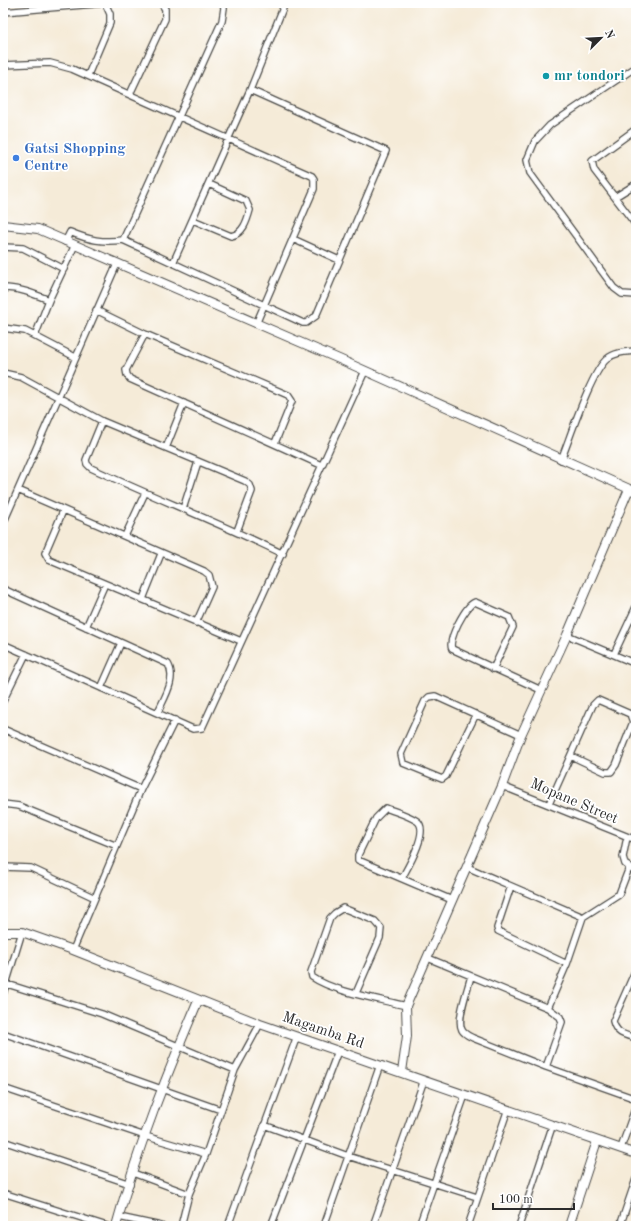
<svg xmlns="http://www.w3.org/2000/svg" width="639" height="1229" font-family="'Old Standard TT',serif">
	<style>
		.lines { fill: none; stroke-linecap: round; stroke-linejoin: round }
		.street-casing { stroke: #494845; stroke-width: 8 }
		.secondary-casing { stroke: #494845; stroke-width: 10 }
		.street { stroke: #fff; stroke-width: 5.5 }
		.secondary { stroke: #fff; stroke-width: 8 }
		.culture-dot { fill: #0f9aa8; stroke: #fff; stroke-width: 1.5 }
		.shop-dot { fill: #3f7fe0; stroke: #fff; stroke-width: 1.5 }
		.labels { text-anchor: middle; dominant-baseline: central; stroke-width: 3.5; stroke-linejoin: round; paint-order: stroke }
		.culture-label { font-size: 15px; font-weight: bold; fill: #0d838f; stroke: #fff; text-anchor: start }
		.shop-label { font-size: 15px; font-weight: bold; fill: #366cbe; stroke: #fff; text-anchor: start }
		.street-label { font-size: 15px; fill: #2b2b2b; stroke: #fff }
	</style>
	<rect width="100%" height="100%" fill="#fff"/>
	<filter id="ink" filterUnits="userSpaceOnUse"><feTurbulence type="fractalNoise" baseFrequency=".025" numOctaves="2"/><feDisplacementMap in="SourceGraphic" scale="8" xChannelSelector="R" yChannelSelector="G"/><feConvolveMatrix kernelMatrix="1 2 1 2 8 2 1 2 1" color-interpolation-filters="sRGB"/></filter>
	<filter id="wash" filterUnits="userSpaceOnUse"><feTurbulence type="fractalNoise" baseFrequency=".012" numOctaves="4" result="noise"/><feDisplacementMap in="SourceGraphic" scale="16" xChannelSelector="R" yChannelSelector="G"/><feGaussianBlur stdDeviation="0.9" result="paint"/><feColorMatrix in="noise" values="0 0 0 0 0 0 0 0 0 0 0 0 0 0 0 0 0 1.4 0 .05"/><feComposite in="paint" operator="in"/></filter>
	<g filter="url(#wash)">
		<rect width="100%" height="100%" fill="#f5ebd8"/>
	</g>
	<g filter="url(#ink)">
		<g class="lines">
			<defs>
				<path id="street" d="M3,12l103,-9
					M3,65l47,-2 22,6 240,107 2,3v10l-58,135
					M636,67l-86,58 -15,16 -8,19 3,13 84,115 8,6 14,1
					M88,75l22,-52v-9l-5,-11
					M250,90l35,-87
					M130,94l35,-75v-10l-4,-6
					M636,129l-44,32 2,9 42,55
					M615,197l21,-13
					M193,220l38,16c12,-2 16,-15 19,-26l-4,-9 -37,-17
					M293,239l46,21
					M65,242l5,-10c19,8 33,11 53,8
					M3,247l20,1 41,21
					M173,263l77,-173 136,61 -70,165 -10,7h-3l-180,-83 99,-219 2,-13 -1,-5
					M3,288c17,0 31,6 46,12
					M96,310l49,24 143,61 4,6 -17,42
					M3,328l22,3 50,26
					M145,334l-19,36 1,5 3,4 191,86
					M35,336l14,-36 25,-53
					M3,373l18,4 81,44 143,60 5,4 2,6 -15,40
					M102,421l-16,39 1,4 4,4c64,30 129,55 192,86
					M166,448l18,-45
					M561,460c9,-22 30,-88 46,-101 8,-7 19,-7 29,-8
					M18,490l186,81 5,4 3,12 -16,36
					M183,509l15,-47
					M63,511l-18,42 4,7 192,81
					M3,524l114,-260
					M125,536l20,-43
					M3,589l165,75c9,15 -4,34 -10,48
					M143,599l18,-45
					M86,627l19,-43
					M567,635l69,29
					M3,644l190,85 9,-1 163,-357
					M614,654l22,-47
					M493,669l20,-42 -4,-10 -34,-15c-9,3 -28,38 -23,47l89,41
					M101,688l20,-45
					M3,701l23,-47
					M476,714l-30,62 -4,3 -39,-16 -2,-9 24,-53 4,-4 6,-1 86,39
					M3,729l138,60
					M502,786l134,54
					M3,804l16,2 98,40
					M549,804l44,-99 5,-5 32,14 3,8 -17,43 -5,7h-6l-34,-16
					M627,837l-4,20 2,7 11,8
					M3,867l28,1 64,30
					M467,867l116,50
					M402,878c6,-11 28,-48 15,-57 -9,-6 -21,-9 -31,-13l-10,10 -18,37v5l94,40
					M511,886l-14,42 1,3 69,33
					M73,950l68,-161 34,-69
					M428,958l120,50 12,9 2,5 -16,45 90,32
					M636,969l-23,52c3,13 12,14 23,17
					M471,976c-3,13 -15,43 -9,54 2,4 7,6 11,8l73,29
					M7,984l95,30 133,56
					M356,993l24,-55 1,-10 -6,-7 -32,-13 -8,5 -5,5 -19,54 1,5c22,15 67,22 94,29
					M3,994l19,-62
					M548,1008l19,-44 16,-47 36,-23 10,-26
					M3,1033l218,77
					M3,1088l142,48 61,18
					M264,1125l84,31 129,41
					M3,1141l127,43
					M621,1148l15,-42
					M133,1173l56,21
					M3,1193l104,33
					M119,1217l42,9
					M181,1226l8,-32 17,-40 29,-84 25,-46
					M228,1226l69,-190
					M271,1226l67,-175
					M324,1226l56,-161
					M373,1226l51,-146
					M419,1226l46,-131
					M468,1226l40,-117
					M519,1226l34,-102
					M620,1226l16,-47"/>
				<path id="secondary" d="M3,225l35,4 301,130 297,133
					M3,932h19l51,18 187,74 376,130
					M402,1072l5,-36 -1,-30 96,-220 19,-51 46,-100 62,-146
					M116,1226c21,-77 51,-152 82,-225
					M569,1226l28,-85"/>
			</defs>
			<use href="#street" class="street-casing"/>
			<use href="#secondary" class="secondary-casing"/>
			<use href="#street" class="street"/>
			<use href="#secondary" class="secondary"/>
		</g>
	</g>
	<circle class="culture-dot" cx="546" cy="76" r="4"/>
	<circle class="shop-dot" cx="16" cy="158" r="4"/>
	<g class="labels">
		<g class="culture-label">
			<text x="554" y="76">mr tondori</text>
		</g>
		<g class="shop-label">
			<text x="24" y="149">Gatsi Shopping<tspan x="24" dy="17">Centre</tspan></text>
		</g>
		<g class="street-label">
			<text transform="translate(574 802) rotate(23)">Mopane Street</text>
			<text transform="translate(323 1031) rotate(19)">Magamba Rd</text>
		</g>
	</g>
	<rect width="639" height="1229" fill="none" stroke="#fff" stroke-width="16"/>
	<g transform="translate(601 38) rotate(66)" stroke="#ffffff" stroke-width="3" paint-order="stroke">
	<path d="M0-3L7 15L0 10L-7 15Z" fill="#2b2b2b"/>
	<text y="-6" font-size="11" font-weight="bold" text-anchor="middle" fill="#2b2b2b">N</text>
	</g>
	<path d="M493 1203v6h81v-6" fill="none" stroke="#2b2b2b" stroke-width="2"/>
	<text x="499" y="1203" font-size="12" fill="#2b2b2b" stroke="#ffffff" stroke-width="3" paint-order="stroke">100 m</text>
</svg>
